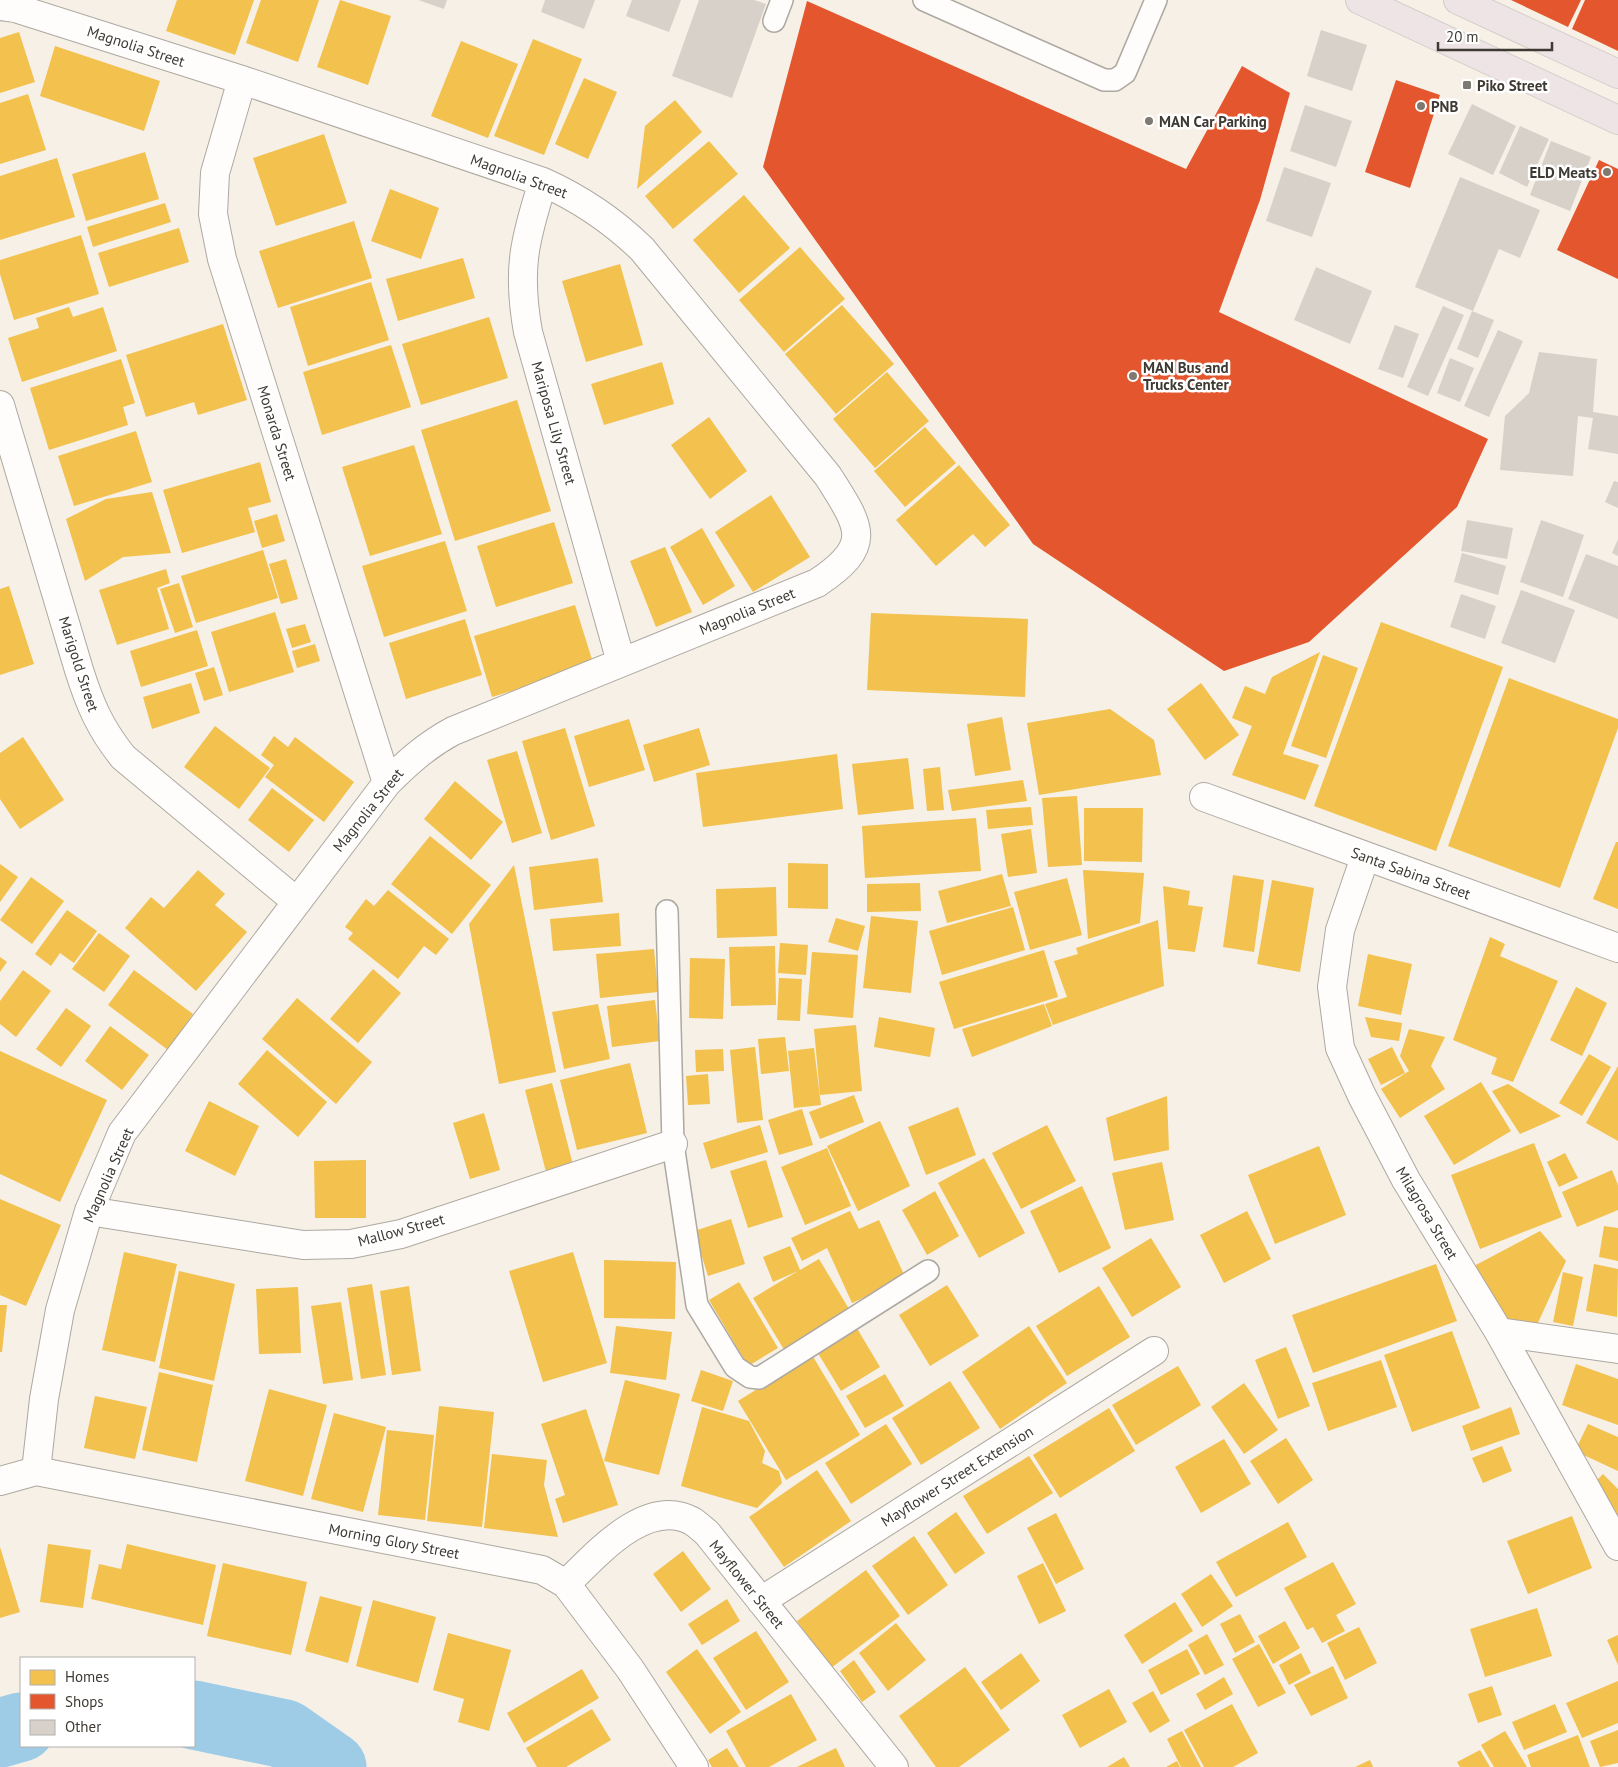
<svg xmlns="http://www.w3.org/2000/svg" width="1618" height="1767" font-family="'PT Sans',sans-serif">
	<style>
		.homes { fill: #f2c14e }
		.shops { fill: #e4572e }
		.lines { fill: none; stroke-linecap: round; stroke-linejoin: round }
		.river { stroke: #9ecbe6; stroke-width: 69 }
		.building { fill: #d7d1c9 }
		.service-casing { stroke: #ada8a1; stroke-width: 24 }
		.minor-casing { stroke: #ada8a1; stroke-width: 30 }
		.primary-casing { stroke: #d1ceca; stroke-width: 30 }
		.service { stroke: #fefdfb; stroke-width: 21 }
		.minor { stroke: #fefdfb; stroke-width: 28 }
		.primary { stroke: #eee4e6; stroke-width: 28 }
		.poi-dot { fill: #7e7a72; stroke: #fff; stroke-width: 2 }
		.labels { text-anchor: middle; dominant-baseline: central; stroke-width: 5; stroke-linejoin: round; paint-order: stroke }
		.street-label { font-size: 15px; fill: #3e3a33; stroke: #fff }
		.poi-label { font-size: 15px; font-weight: bold; fill: #3e3a33; stroke: #fff; text-anchor: start }
	</style>
	<rect width="100%" height="100%" fill="#f6f0e6"/>
	<path class="homes" d="M177,0h77l-19,55 -69,-24z
		M261,0h58l-21,62 -52,-19z
		M340,0l51,16 -23,69 -51,-18z
		M19,32l16,50 -35,11v-55z
		M533,39l49,20 -38,96 -50,-19z
		M461,41l57,23 -30,74 -57,-22z
		M55,46l105,35 -16,50 -104,-35z
		M584,78l33,14 -29,67 -33,-15z
		M28,94l18,56 -46,14v-61z
		M675,100l27,32 -65,57 8,-63z
		M324,134l23,69 -71,23 -23,-68z
		M709,141l29,33 -65,55 -28,-33z
		M145,152l14,47 -73,22 -14,-47z
		M57,158l18,59 -75,23v-64z
		M390,189l49,19 -18,51 -50,-18z
		M744,195l46,53 -51,45 -46,-53z
		M165,203l6,19 -78,25 -6,-20z
		M354,221l18,57 -94,30 -19,-57z
		M179,228l10,34 -80,25 -11,-34z
		M81,235l18,59 -85,26 -14,-46v-14z
		M800,247l45,52 -61,53 -45,-52z
		M463,258l12,40 -77,23 -12,-42z
		M620,264l23,81 -57,17 -24,-81z
		M371,282l18,58 -81,26 -18,-59z
		M842,305l52,59 -58,50 -51,-60z
		M69,307l4,10 30,-10 14,44 -95,31 -14,-44 31,-10 -3,-10z
		M489,317l19,61 -87,27 -19,-61z
		M223,324l24,76 -49,15 -4,-13 -48,15 -20,-62z
		M391,345l20,62 -89,28 -19,-63z
		M121,359l14,44 -12,4 5,18 -79,25 -19,-62z
		M662,362l12,42 -70,21 -13,-41z
		M887,372l42,49 -54,47 -42,-49z
		M517,400l34,111 -96,30 -34,-111z
		M709,417l38,54 -37,28 -39,-54z
		M925,427l31,36 -51,44 -31,-36z
		M136,431l16,51 -78,24 -16,-50z
		M414,445l28,89 -72,22 -28,-89z
		M260,462l11,40 -23,6 7,24 -73,21 -19,-63z
		M959,465l51,60 -25,22 -12,-13 -37,32 -40,-46z
		M152,492l19,61 -48,4 -38,24 -19,-62 40,-20z
		M771,495l39,62 -57,35 -38,-60z
		M277,514l8,27 -23,7 -8,-27z
		M554,522l19,61 -77,24 -19,-61z
		M702,528l33,58 -32,19 -33,-58z
		M445,541l22,70 -83,26 -22,-71z
		M665,547l27,65 -36,15 -26,-66z
		M263,550l15,48 -82,25 -15,-47z
		M286,559l12,40 -17,5 -12,-40z
		M166,569l4,14 -13,5 12,41 -52,16 -18,-55z
		M179,583l14,44 -18,6 -15,-44z
		M9,586l25,78 -34,11v-86z
		M575,605l19,61 -102,31 -18,-61z
		M275,612l19,60 -65,20 -18,-60z
		M871,613l157,6 -3,78 -158,-7z
		M465,619l17,56 -76,24 -17,-56z
		M1381,622l122,45 -67,184 -122,-45z
		M305,624l6,18 -19,6 -6,-19z
		M197,630l11,36 -67,21 -11,-36z
		M315,644l5,17 -23,7 -5,-17z
		M1320,652l-37,102 36,11 -14,35 -73,-25 20,-49 -20,-8 13,-32 20,8 7,-17z
		M1323,655l35,13 -32,90 -35,-12z
		M214,667l9,28 -19,6 -9,-28z
		M1509,678l109,41v9l-58,160 -112,-42z
		M191,683l9,30 -48,16 -9,-32z
		M1201,683l38,52 -34,25 -38,-51z
		M1110,709l44,31 7,35 -122,20 -12,-72z
		M1002,717l9,53 -36,6 -8,-52z
		M629,719l16,51 -56,17 -15,-51z
		M215,726l55,42 -31,41 -55,-42z
		M565,728l30,98 -44,14 -29,-99z
		M699,728l11,37 -56,17 -11,-37z
		M274,736l14,11 7,-10 59,45 -30,40 -59,-45 9,-12 -13,-10z
		M23,737l41,63 -44,29 -20,-30v-46z
		M517,751l25,82 -30,10 -25,-83z
		M837,754l6,55 -140,18 -7,-54z
		M908,758l6,51 -56,6 -6,-51z
		M940,767l4,43 -17,1 -4,-42z
		M1023,780l4,21 -75,10 -4,-21z
		M455,781l48,41 -32,38 -47,-41z
		M272,788l42,32 -25,32 -41,-32z
		M1077,796l5,69 -34,2 -6,-69z
		M1031,807l2,18 -45,4 -2,-19z
		M1084,808h59l-1,54 -58,-1z
		M976,818l5,53 -116,7 -3,-52z
		M1031,829l6,44 -29,4 -7,-43z
		M430,836l61,49 -39,49 -61,-50z
		M1616,842h2v67l-25,-10z
		M598,858l5,44 -69,8 -5,-43z
		M788,863l40,1v45l-40,-1z
		M0,864l18,13 -18,25z
		M514,865l42,207 -57,12 -30,-160z
		M198,870l27,24 -10,11 32,27 -51,59 -71,-63 26,-31 13,11z
		M1083,870l61,3 -4,50 -52,16z
		M1002,874l9,32 -64,17 -9,-32z
		M1233,875l31,5 -10,72 -31,-5z
		M31,877l33,24 -32,43 -32,-24z
		M1067,878l15,57 -52,15 -16,-58z
		M1272,880l42,8 -14,84 -43,-8z
		M920,883l1,28 -54,1v-28z
		M1163,886l27,5 -2,14 15,2 -8,45 -27,-3z
		M776,887l1,49 -60,2 -1,-49z
		M388,890l61,49 -13,16 -12,-9 -26,33 -50,-40 5,-6 -8,-6 21,-28 8,7z
		M1013,907l12,43 -83,25 -13,-44z
		M67,910l30,21 -23,32 -14,-10 -9,13 -16,-12z
		M619,913l2,33 -68,5 -3,-32z
		M871,916l47,5 -7,72 -48,-5z
		M836,918l29,8 -7,25 -30,-9z
		M1158,920l6,66 -111,39 -8,-21 22,-7 -13,-36 24,-7 -2,-6z
		M99,933l31,23 -26,36 -32,-23z
		M1490,937l15,7 -5,12 58,25 -45,101 -22,-8 6,-16 -44,-18z
		M780,943l28,2 -2,30 -28,-2z
		M775,946l1,59 -45,1 -2,-59z
		M654,949l4,43 -58,6 -4,-44z
		M1044,950l14,47 -104,32 -15,-47z
		M812,952l46,3 -5,63 -46,-4z
		M1368,954l44,10 -11,51 -43,-9z
		M0,957l7,5 -7,10z
		M690,958l35,1 -2,60 -34,-1z
		M373,969l28,24 -43,50 -28,-24z
		M23,970l28,21 -35,46 -16,-13v-23z
		M134,970l59,44 -25,36 -60,-45z
		M779,978l23,1 -2,42 -23,-1z
		M1576,987l31,16 -25,53 -32,-16z
		M297,998l75,64 -36,42 -74,-65z
		M655,1000l5,41 -48,6 -5,-41z
		M598,1004l12,55 -46,10 -12,-57z
		M1044,1004l8,22 -80,31 -10,-28z
		M66,1008l25,18 -30,41 -25,-18z
		M879,1017l56,11 -5,29 -56,-10z
		M1365,1017l37,6 -3,18 -28,-4z
		M856,1025l6,66 -42,4 -6,-66z
		M110,1026l39,29 -27,35 -37,-29z
		M1409,1029l36,8 -14,29 14,23 -45,29 -19,-29 28,-18 -9,-15z
		M785,1037l4,34 -28,3 -3,-35z
		M755,1047l8,73 -26,3 -7,-73z
		M1392,1047l13,26 -24,12 -13,-26z
		M814,1048l7,57 -27,3 -6,-57z
		M723,1049l1,22 -28,1 -1,-22z
		M267,1050l60,52 -29,35 -60,-53z
		M0,1051l107,49 -47,102 -60,-28z
		M1589,1054l22,13 -29,49 -23,-13z
		M630,1063l17,70 -70,17 -17,-70z
		M1618,1066v75l-32,-18z
		M708,1074l2,30 -22,1 -2,-29z
		M1481,1082l30,49 -57,34 -30,-49z
		M552,1083l21,82 -27,7 -21,-82z
		M1508,1084l53,32 -41,18 -28,-43z
		M854,1095l10,27 -44,17 -11,-27z
		M1167,1096l2,54 -55,11 -8,-43z
		M209,1101l50,25 -24,50 -50,-25z
		M958,1107l18,48 -50,20 -18,-48z
		M802,1109l11,36 -34,10 -11,-35z
		M484,1113l16,57 -30,9 -17,-56z
		M880,1121l30,65 -52,25 -31,-65z
		M760,1125l8,27 -57,17 -8,-26z
		M1047,1125l29,56 -55,28 -29,-56z
		M1534,1143l28,74 -82,32 -29,-74z
		M1319,1146l27,69 -71,29 -27,-69z
		M827,1148l24,58 -46,19 -24,-58z
		M1565,1153l13,25 -19,9 -12,-25z
		M984,1158l41,75 -46,25 -41,-75z
		M366,1160v58h-51l-1,-57z
		M766,1160l17,57 -35,11 -18,-57z
		M1162,1162l12,58 -49,10 -13,-57z
		M1612,1170l6,15v25l-41,17 -15,-35z
		M1082,1186l29,62 -52,25 -29,-62z
		M935,1191l24,45 -32,19 -25,-45z
		M0,1199l61,26 -35,81 -26,-11z
		M850,1211l9,18 20,-9 27,59 -54,24 -25,-55 -25,13 -11,-23z
		M1247,1211l24,48 -47,24 -24,-48z
		M731,1219l14,45 -37,12 -14,-45z
		M1604,1226l14,2v33l-19,-4z
		M1540,1231l26,30 -29,64 -33,-7 -32,-51z
		M1151,1238l30,49 -49,30 -30,-49z
		M790,1246l10,24 19,-11 33,55 -66,39 -33,-55 45,-27 -25,11 -10,-25z
		M124,1252l53,12 -22,98 -53,-12z
		M573,1252l34,111 -64,19 -34,-111z
		M604,1260l72,2 -1,57 -71,-1z
		M1436,1264l21,57 -144,52 -21,-58z
		M1594,1264l24,5 -1,48 -31,-6z
		M179,1271l56,13 -21,97 -55,-13z
		M1563,1272l20,5 -10,49 -20,-4z
		M739,1282l39,66 -30,18 -39,-66z
		M372,1284l14,91 -25,4 -14,-91z
		M947,1285l32,51 -49,30 -31,-51z
		M409,1286l12,85 -29,4 -12,-84z
		M1099,1286l31,51 -63,39 -31,-50z
		M298,1287l3,66 -42,1 -3,-65z
		M341,1302l12,78 -30,4 -12,-78z
		M0,1305h7l-5,47h-2z
		M855,1325l25,42 -39,24 -25,-41z
		M616,1326l56,6 -6,48 -56,-7z
		M1029,1326l38,57 -67,46 -38,-57z
		M1452,1331l28,77 -68,24 -28,-77z
		M1286,1347l24,59 -32,13 -23,-59z
		M812,1355l48,80 -74,45 -48,-79z
		M1381,1360l16,47 -69,24 -16,-48z
		M1576,1364l42,15v46l-56,-20z
		M1178,1366l23,39 -65,40 -24,-40z
		M701,1370l32,11 -10,30 -32,-10z
		M159,1372l54,13 -16,77 -55,-12z
		M885,1374l19,32 -39,22 -19,-32z
		M625,1380l55,14 -21,81 -55,-14z
		M950,1381l30,47 -59,37 -29,-47z
		M1244,1383l34,47 -34,24 -33,-47z
		M269,1389l58,16 -24,91 -58,-15z
		M95,1396l52,11 -12,52 -51,-11z
		M439,1406l55,6 -12,115 -55,-6z
		M702,1407l47,14 16,30 -3,12 17,8 3,12 -25,25 -76,-22z
		M1511,1407l9,27 -49,17 -9,-25z
		M1109,1408l26,43 -75,47 -27,-43z
		M586,1409l32,96 -55,18 -8,-24 10,-4 -24,-71z
		M334,1413l52,14 -23,85 -52,-13z
		M886,1424l26,40 -61,40 -26,-41z
		M1588,1424l30,13v34l-43,-20z
		M387,1430l47,5 -9,85 -47,-5z
		M1286,1438l27,42 -35,24 -28,-43z
		M1224,1439l27,45 -50,29 -26,-46z
		M1502,1446l10,25 -29,12 -11,-25z
		M492,1454l55,6 -3,25 14,52 -74,-9z
		M1029,1456l24,37 -66,41 -24,-38z
		M817,1470l34,51 -67,46 -35,-50z
		M1603,1474l15,15v31l-30,-31z
		M956,1512l29,41 -30,21 -28,-41z
		M1056,1513l28,56 -28,15 -29,-56z
		M1572,1516l20,52 -64,26 -21,-53z
		M1288,1522l19,35 -71,40 -20,-35z
		M914,1536l34,49 -40,30 -36,-49z
		M48,1544l43,6 -8,58 -43,-6z
		M127,1544l89,21 -13,60 -112,-26 8,-35 22,5z
		M0,1547l20,65 -20,6z
		M683,1551l28,38 -30,23 -28,-38z
		M1333,1562l23,42 -20,11 9,16 -23,12 -9,-16 -6,3 -23,-42z
		M223,1563l84,19 -16,73 -84,-19z
		M1043,1563l23,48 -27,13 -22,-48z
		M866,1570l34,46 -69,52 -34,-47z
		M1211,1574l22,32 -31,21 -21,-33z
		M320,1596l42,11 -14,56 -43,-12z
		M727,1599l13,22 -38,24 -14,-21z
		M373,1600l63,17 -18,66 -62,-17z
		M1175,1602l18,29 -51,33 -18,-29z
		M1537,1608l15,48 -67,21 -15,-48z
		M1240,1614l15,28 -20,11 -15,-29z
		M1285,1621l15,27 -27,16 -15,-28z
		M896,1623l30,37 -38,31 -29,-38z
		M1359,1627l18,36 -32,17 -18,-37z
		M756,1631l33,51 -43,28 -33,-52z
		M448,1633l63,17 -22,81 -31,-9 6,-23 -31,-9z
		M1207,1634l17,31 -19,10 -17,-30z
		M1618,1635v30l-11,-25z
		M1259,1644l27,49 -28,14 -26,-48z
		M697,1649l44,63 -31,22 -44,-62z
		M1187,1649l13,25 -39,21 -13,-25z
		M1021,1653l19,28 -39,29 -20,-28z
		M1301,1653l10,20 -22,12 -10,-20z
		M854,1660l22,32 -14,10 -22,-31z
		M1333,1666l15,32 -37,18 -17,-31z
		M965,1667l45,63 -51,37h-23l-37,-51z
		M582,1669l17,29 -75,45 -17,-30z
		M1224,1677l9,17 -28,16 -9,-16z
		M1618,1681v42l-36,15 -16,-35z
		M1492,1686l10,29 -24,8 -10,-29z
		M1109,1689l18,33 -47,26 -18,-33z
		M1153,1691l17,30 -20,12 -18,-30z
		M791,1694l26,46 -48,27h-23l-20,-36z
		M1232,1704l26,49 -25,14h-29l-20,-37z
		M1555,1704l12,28 -43,18 -12,-28z
		M592,1709l19,31 -45,27h-29l-11,-19z
		M1618,1730v33l-18,4 -10,-26z
		M1182,1731l19,36h-20l-14,-28z
		M1505,1731l22,36h-33l-13,-22z
		M1578,1735l12,32h-59l-4,-12z
		M727,1748l12,19h-27l-4,-7z
		M836,1748l9,19h-48z
		M1480,1750l10,17h-30l-3,-5z
		M1124,1757l6,10h-23z
		M1370,1760l3,7h-18z
		M1177,1761l3,6h-14z"/>
	<path class="shops" d="M1511,0h70l-13,27z
		M1585,0h33v51l-46,-22z
		M807,1l379,168 56,-103 48,27 -30,107 -41,112 269,127 -31,68 -148,135 -85,29 -191,-127 -270,-377z
		M1396,80l44,15 -30,93 -45,-16z
		M1599,160l19,9v110l-61,-29z"/>
	<g class="lines">
		<path class="river" d="M194,1715l91,19 47,33
			M0,1733l21,-6"/>
	</g>
	<path class="building" d="M418,0h29l-3,9z
		M545,0h50l-11,29 -43,-17z
		M632,0h49l-12,32 -43,-16z
		M699,0h55l12,4 -34,94 -60,-22z
		M1321,30l46,15 -15,46 -45,-15z
		M1472,104l44,22 -23,49 -45,-21z
		M1305,105l47,16 -16,46 -46,-16z
		M1520,126l29,13 -22,48 -28,-14z
		M1551,141l40,16 -21,54 -40,-16z
		M1284,167l47,16 -19,54 -46,-16z
		M1460,177l80,33 -20,48 -21,-9 -26,62 -58,-24z
		M1316,267l56,24 -22,53 -56,-24z
		M1443,306l21,9 -36,81 -21,-9z
		M1472,311l22,9 -16,38 -21,-9z
		M1395,325l24,9 -16,44 -25,-9z
		M1498,330l25,11 -34,76 -25,-11z
		M1539,352l58,7 -4,53 25,4v38l-30,-5 5,-31 -15,-2 -5,60 -73,-6 5,-54 24,-23z
		M1450,358l24,10 -14,34 -23,-9z
		M1614,481l4,1v26l-13,-6z
		M1467,520l46,8 -6,31 -46,-8z
		M1541,520l43,15 -21,62 -43,-15z
		M1618,539v17l-6,-3z
		M1462,553l44,13 -8,29 -44,-13z
		M1586,554l32,12v53l-50,-20z
		M1521,590l54,20 -20,53 -54,-20z
		M1461,594l35,12 -11,33 -35,-12z"/>
	<g class="lines">
		<defs>
			<path id="service" d="M924,0l180,80h11l10,-7 31,-73
				M774,21l8,-21
				M667,911l6,233 24,161 38,62 15,10 9,1 169,-107"/>
			<path id="minor" d="M0,6l15,2 227,72 301,102c38,17 69,38 99,67l186,227c33,52 46,69 -11,107l-364,148c-26,14 -45,31 -66,52l-265,350 -33,78 -29,99 -16,89 -8,72
				M242,80l-27,93 -2,41 9,45 165,524
				M543,182c-19,59 -26,89 -15,150l93,330
				M0,405l79,265c11,35 21,58 44,87l174,145
				M1204,797l414,151
				M1365,857l-25,73 -8,57 8,61 22,48 44,84 93,152 119,214
				M89,1211l214,34 48,-1 50,-10 272,-90
				M1499,1332l119,17
				M0,1481l36,-10 506,99 24,14 64,85 64,98
				M566,1584c29,-28 80,-88 126,-63 5,3 10,8 15,12l187,234
				M761,1601l393,-250"/>
			<path id="primary" d="M1360,0l258,120
				M1458,0l160,74"/>
		</defs>
		<use href="#service" class="service-casing"/>
		<use href="#minor" class="minor-casing"/>
		<use href="#primary" class="primary-casing"/>
		<use href="#service" class="service"/>
		<use href="#minor" class="minor"/>
		<use href="#primary" class="primary"/>
	</g>
	<g class="poi-dot">
		<rect x="1462" y="80" width="10" height="10" rx="2.5"/>
		<circle cx="1421" cy="106" r="5"/>
		<circle cx="1149" cy="121" r="5"/>
		<circle cx="1607" cy="172" r="5"/>
		<circle cx="1133" cy="376" r="5"/>
	</g>
	<g class="labels">
		<g class="street-label">
			<text transform="translate(136 46) rotate(18)">Magnolia Street</text>
			<text transform="translate(519 176) rotate(20)">Magnolia Street</text>
			<text transform="translate(554 423) rotate(74)">Mariposa Lily Street</text>
			<text transform="translate(277 433) rotate(73)">Monarda Street</text>
			<text transform="translate(747 611) rotate(-22)">Magnolia Street</text>
			<text transform="translate(79 664) rotate(72)">Marigold Street</text>
			<text transform="translate(368 810) rotate(-51)">Magnolia Street</text>
			<text transform="translate(1411 873) rotate(20)">Santa Sabina Street</text>
			<text transform="translate(108 1175) rotate(-66)">Magnolia Street</text>
			<text transform="translate(1427 1213) rotate(59)">Milagrosa Street</text>
			<text transform="translate(401 1230) rotate(-15)">Mallow Street</text>
			<text transform="translate(957 1476) rotate(-32)">Mayflower Street Extension</text>
			<text transform="translate(394 1541) rotate(11)">Morning Glory Street</text>
			<text transform="translate(747 1584) rotate(51)">Mayflower Street</text>
		</g>
		<g class="poi-label">
			<text x="1477" y="85">Piko Street</text>
			<text x="1431" y="106">PNB</text>
			<text x="1159" y="121">MAN Car Parking</text>
			<text x="1597" y="172" text-anchor="end">ELD Meats</text>
			<text x="1143" y="367">MAN Bus and<tspan x="1143" dy="17">Trucks Center</tspan></text>
		</g>
	</g>
	<rect x="20" y="1657" width="175" height="90" fill="#ffffff" stroke="#b2b0ad"/>
	<rect x="30" y="1670" width="25" height="15" fill="#f2c14e" stroke="#b2b0ad"/>
	<text x="65" y="1682" font-size="15" fill="#3e3a33">Homes</text>
	<rect x="30" y="1694" width="25" height="15" fill="#e4572e" stroke="#b2b0ad"/>
	<text x="65" y="1707" font-size="15" fill="#3e3a33">Shops</text>
	<rect x="30" y="1720" width="25" height="15" fill="#d7d1c9" stroke="#b2b0ad"/>
	<text x="65" y="1732" font-size="15" fill="#3e3a33">Other</text>
	<path d="M1438 42v8h114v-8" fill="none" stroke="#3e3a33" stroke-width="2.5"/>
	<text x="1446" y="42" font-size="15" fill="#3e3a33" stroke="#ffffff" stroke-width="4" paint-order="stroke">20 m</text>
</svg>
